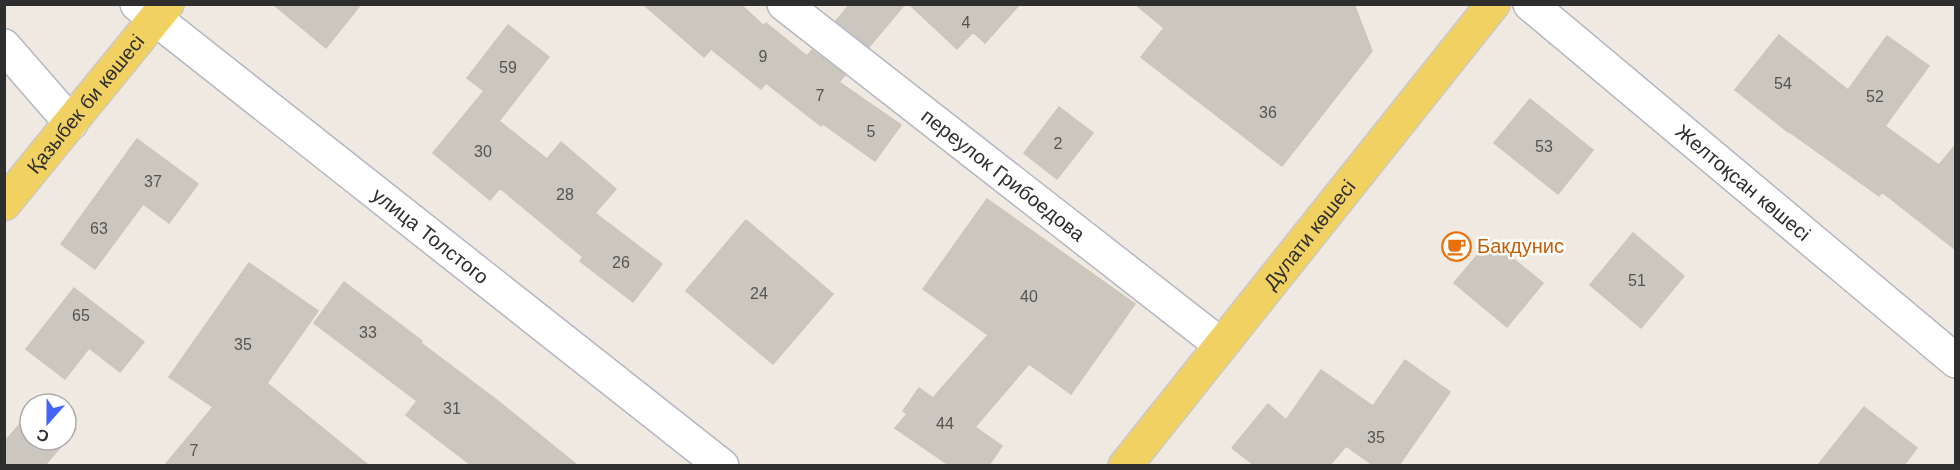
<svg xmlns="http://www.w3.org/2000/svg" width="1960" height="470" font-family="Helvetica,sans-serif">
	<style>
		.building { fill: #cbc7bf; stroke: #cbc5ba; stroke-width: 1.5 }
		.lines { fill: none; stroke-linecap: round; stroke-linejoin: round }
		.minor-casing { stroke: #b4b7c1; stroke-width: 36 }
		.major-casing { stroke: #c9c9c9; stroke-width: 36 }
		.minor { stroke: #fff; stroke-width: 33 }
		.major { stroke: #f2d163; stroke-width: 33 }
		.labels { text-anchor: middle; dominant-baseline: central; stroke-width: 5; stroke-linejoin: round; paint-order: stroke }
		.number-label { font-size: 16px; fill: #555452 }
		.street-label { font-size: 20px; fill: #2e2e2e; stroke: #fff }
		.food-label { font-size: 20px; fill: #c56008; stroke: #fff; text-anchor: start }
	</style>
	<rect width="100%" height="100%" fill="#efe9e1"/>
	<path class="building" d="M273,4h88l-35,44z
		M643,4h97l24,22 2,-3 41,33 5,-6 33,25 -6,7 62,43 -26,36 -52,-37 -2,2 -55,-43 -5,6 -50,-40 -7,8z
		M850,4h55l-36,43 -33,-26z
		M909,4h111l-35,39 -12,-11 -16,17z
		M1135,4h219l18,47 -90,115 -141,-109 23,-29z
		M508,25l41,32 -50,64 48,38 14,-17 55,47 -21,24 67,51 -29,38 -53,-41 3,-4 -83,-69 -10,12 -57,-47 51,-62 -17,-13z
		M1779,35l69,55 39,-54 42,30 -44,60 54,39 17,-21v106l-74,-58 -3,4 -91,-65v1l-53,-42z
		M1530,99l63,51 -35,44 -64,-51z
		M1059,107l34,26 -36,46 -33,-26z
		M137,139l61,45 -29,39 -26,-19 -48,65 -34,-25z
		M987,199l148,105 -64,90 -42,-30 -54,63 27,19 -13,19h-40l-54,-37 12,-14 -4,-3 16,-23 14,10 55,-63 -65,-46z
		M746,220l87,74 -60,70 -87,-73z
		M1633,233l51,43 -43,52 -51,-43z
		M1490,240l53,43 -36,44 -53,-44z
		M249,263l69,48 -51,72 101,82h-203l48,-58 -44,-30z
		M344,282l78,59 -1,2 77,58 79,64h-106l-65,-50 11,-14 -103,-78z
		M74,288l70,54 -24,30 -31,-24 -24,31 -39,-30z
		M1405,360l45,32 -51,73h-26l-27,-19 -16,19h-76l-22,-17 36,-44 18,16 35,-50 52,36z
		M1864,407l53,41 -13,17h-86z
		M30,413v27h36v-19l10,8 -31,36h-41v-23z"/>
	<g class="lines">
		<defs>
			<g id="minor">
				<path id="s1" d="M137,4l585,462"/>
				<path id="s2" d="M784,4l437,341"/>
				<path id="s3" d="M1530,4l426,357"/>
				<path d="M4,46l67,77"/>
			</g>
			<g id="major">
				<path id="s4" d="M4,204l163,-200"/>
				<path id="s5" d="M1125,466l368,-462"/>
			</g>
		</defs>
		<use href="#minor" class="minor-casing"/>
		<use href="#major" class="major-casing"/>
		<use href="#minor" class="minor"/>
		<use href="#major" class="major"/>
	</g>
	<defs>
		<symbol id="cafe-ring" viewBox="-11 -11 22 22"><circle r="9.5" fill="#fff" stroke="#e8710a" stroke-width="1.5"/><path d="M-5.5-4.5H6V0H3Q3 3.5 0 3.5H-2.5Q-5.5 3.5-5.5 0ZM3-3.2v2h1.7v-2ZM-6 4.5H4V6H-6Z" fill="#e8710a"/></symbol>
	</defs>
	<g fill-rule="evenodd">
		<use href="#cafe-ring" x="1440" y="230" width="33" height="33"/>
	</g>
	<g class="labels">
		<g class="number-label">
			<text x="966" y="22">4</text>
			<text x="763" y="56">9</text>
			<text x="508" y="67">59</text>
			<text x="1783" y="83">54</text>
			<text x="820" y="95">7</text>
			<text x="1875" y="96">52</text>
			<text x="1268" y="112">36</text>
			<text x="871" y="131">5</text>
			<text x="1058" y="143">2</text>
			<text x="1544" y="146">53</text>
			<text x="483" y="151">30</text>
			<text x="153" y="181">37</text>
			<text x="565" y="194">28</text>
			<text x="99" y="228">63</text>
			<text x="621" y="262">26</text>
			<text x="1637" y="280">51</text>
			<text x="759" y="293">24</text>
			<text x="1029" y="296">40</text>
			<text x="81" y="315">65</text>
			<text x="368" y="332">33</text>
			<text x="243" y="344">35</text>
			<text x="452" y="408">31</text>
			<text x="945" y="423">44</text>
			<text x="1376" y="437">35</text>
			<text x="194" y="450">7</text>
		</g>
		<g class="street-label">
			<text stroke="none"><textPath href="#s4" startOffset="129">Қазыбек би көшесі</textPath></text>
			<text stroke="none"><textPath href="#s2" startOffset="278">переулок Грибоедова</textPath></text>
			<text stroke="none"><textPath href="#s3" startOffset="278">Желтоқсан көшесі</textPath></text>
			<text stroke="none"><textPath href="#s1" startOffset="374">улица Толстого</textPath></text>
			<text stroke="none"><textPath href="#s5" startOffset="296">Дулати көшесі</textPath></text>
		</g>
		<g class="food-label">
			<text x="1477" y="246">Бакдунис</text>
		</g>
	</g>
	<rect width="1960" height="470" fill="none" stroke="#2e2e2e" stroke-width="12"/>
	<g transform="translate(48 422) rotate(201)"><circle r="28" fill="#ffffff" stroke="#ababab" stroke-width="1.5"/>
	<path d="M0-4.5L10 22L0 15L-10 22Z" fill="#4264fb"/>
	<text y="-9" font-size="16" font-weight="bold" text-anchor="middle" fill="#2e2e2e">С</text>
	</g>
</svg>
